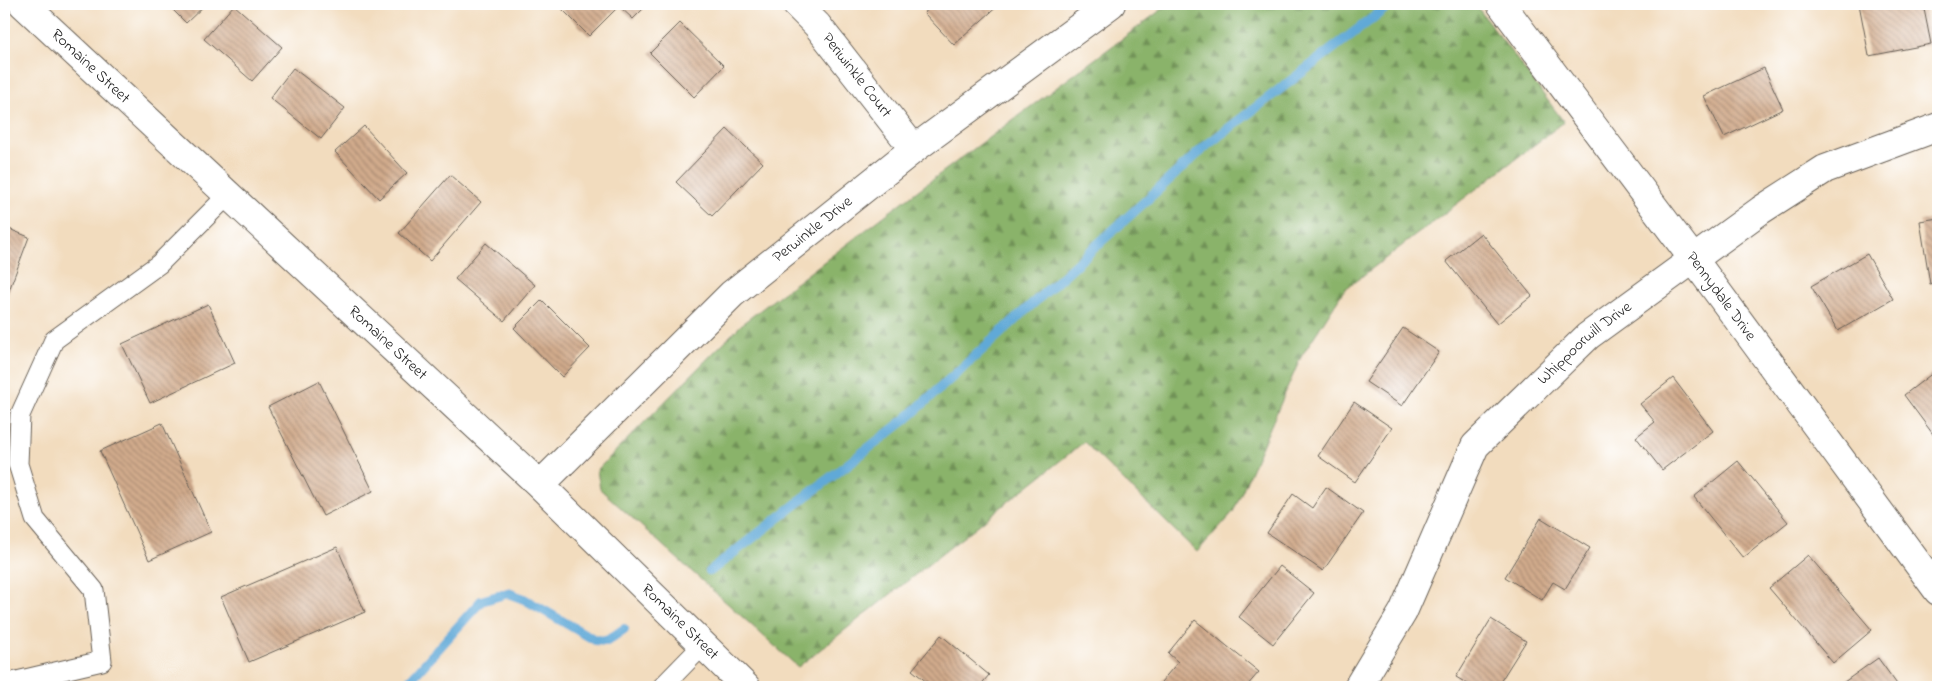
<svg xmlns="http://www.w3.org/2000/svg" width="1942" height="691" font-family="'Indie Flower',sans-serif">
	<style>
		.forest { fill: url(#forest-firs); stroke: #536843 }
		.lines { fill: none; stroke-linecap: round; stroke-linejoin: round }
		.stream { stroke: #60a9d7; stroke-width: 10 }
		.building { fill: url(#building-back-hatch) }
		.lane-casing { stroke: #675f55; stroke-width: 21 }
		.street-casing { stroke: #675f55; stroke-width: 30 }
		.lane { stroke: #fff; stroke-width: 19 }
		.street { stroke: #fff; stroke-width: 28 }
		.labels { text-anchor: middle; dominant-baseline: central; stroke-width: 4; stroke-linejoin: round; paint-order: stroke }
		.street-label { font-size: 16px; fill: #1c1c1c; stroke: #fff }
	</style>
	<defs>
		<pattern id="forest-firs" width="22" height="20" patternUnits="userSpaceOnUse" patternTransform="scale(1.25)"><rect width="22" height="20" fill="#8ab36a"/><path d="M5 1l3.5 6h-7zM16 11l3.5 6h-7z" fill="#709156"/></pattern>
		<pattern id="building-back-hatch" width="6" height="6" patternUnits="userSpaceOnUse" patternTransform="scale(1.25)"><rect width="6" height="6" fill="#d1ab8c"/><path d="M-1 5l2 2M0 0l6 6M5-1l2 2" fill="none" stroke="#a98a72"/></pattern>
	</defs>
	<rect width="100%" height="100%" fill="#fff"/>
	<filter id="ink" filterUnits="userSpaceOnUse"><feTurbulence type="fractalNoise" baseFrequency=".02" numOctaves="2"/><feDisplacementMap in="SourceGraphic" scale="10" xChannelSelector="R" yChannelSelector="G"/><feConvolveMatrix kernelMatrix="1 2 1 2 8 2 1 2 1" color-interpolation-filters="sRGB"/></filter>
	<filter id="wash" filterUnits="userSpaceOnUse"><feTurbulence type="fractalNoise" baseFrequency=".0096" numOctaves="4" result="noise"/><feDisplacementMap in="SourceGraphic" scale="20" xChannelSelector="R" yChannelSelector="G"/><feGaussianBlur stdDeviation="1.12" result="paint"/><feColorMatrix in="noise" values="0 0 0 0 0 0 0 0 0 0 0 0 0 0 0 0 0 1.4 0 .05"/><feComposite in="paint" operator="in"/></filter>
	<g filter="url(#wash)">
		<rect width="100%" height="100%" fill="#f2dcbe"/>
		<path class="forest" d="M1169,4h306l89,118 -220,168 -43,67 -68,155 -36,40 -113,-110 -286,225 -198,-178 -3,-19 146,-147 178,-135z"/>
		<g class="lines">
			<path class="stream" d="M710,571l196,-152 301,-274 184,-141
				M404,687l77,-86 27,-8 16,6 71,41 12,1 17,-12"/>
		</g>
		<g id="blocks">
			<path class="building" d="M167,4h39l-20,19z
				M557,4h91l-15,15 -14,-13 -30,30z
				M935,4h65l-46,41 -30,-32z
				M1859,4h64l8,40 -62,12z
				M234,5l48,42 -30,34 -48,-42z
				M680,23l44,43 -30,31 -44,-44z
				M293,68l52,40 -24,31 -51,-41z
				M1764,68l19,41 -59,28 -20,-41z
				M364,126l43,47 -28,26 -44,-47z
				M727,129l36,34 -51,53 -36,-34z
				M450,175l31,27 -51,59 -31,-28z
				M1938,218v64l-8,2 -10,-63z
				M4,227l25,10 -25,67z
				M1481,233l51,63 -35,28 -51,-63z
				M486,243l49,42 -31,36 -49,-42z
				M1867,254l26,45 -55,32 -27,-45z
				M542,300l48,48 -28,29 -48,-49z
				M208,304l27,59 -85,40 -28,-59z
				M1403,328l36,24 -37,54 -36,-24z
				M1938,369v72l-34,-46z
				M1673,378l40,53 -51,39 -26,-33 19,-15 -15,-18z
				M319,381l54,110 -50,25 -55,-109z
				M1354,402l38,26 -37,54 -37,-26z
				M162,423l49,109 -62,28 -49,-109z
				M1738,461l50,61 -45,36 -49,-61z
				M1326,487l37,26 -40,58 -56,-38 26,-39 19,14z
				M1541,518l49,30 -25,41 -12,-7 -11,18 -37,-23z
				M337,547l28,65 -116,50 -28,-65z
				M1808,555l64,75 -39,33 -64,-75z
				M1280,566l34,27 -41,51 -34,-27z
				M1491,619l35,22 -29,46h-24l-17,-10z
				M1195,620l64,52 -13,15h-78l-7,-5 17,-20 -10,-9z
				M941,635l48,40 -10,12h-46l-21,-17z
				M1878,658l21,29h-62z"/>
		</g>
	</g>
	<g filter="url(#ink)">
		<use href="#blocks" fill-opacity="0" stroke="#675f55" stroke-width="1"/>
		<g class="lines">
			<defs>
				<path id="lane" d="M4,684l98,-23 -8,-71 -59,-71 -17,-55 2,-49 34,-75 105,-76 69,-69
					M662,687l41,-42"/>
				<g id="street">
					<path id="s1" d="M23,4l517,481 206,202"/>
					<path id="s2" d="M796,4l21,21 97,124"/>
					<path id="s3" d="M1501,4l193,256 244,331"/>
					<path id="s4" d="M540,485l192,-191 182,-145 197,-145"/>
					<path id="s5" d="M1358,687l45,-75 72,-166 113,-110 173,-126 64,-41 113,-42"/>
				</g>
			</defs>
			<use href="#lane" class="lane-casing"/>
			<use href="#street" class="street-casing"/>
			<use href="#lane" class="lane"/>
			<use href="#street" class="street"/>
		</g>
	</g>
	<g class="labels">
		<g class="street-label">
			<text stroke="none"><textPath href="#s1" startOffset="92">Romaine Street</textPath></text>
			<text stroke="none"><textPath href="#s2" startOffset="94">Periwinkle Court</textPath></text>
			<text stroke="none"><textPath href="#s4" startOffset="374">Perwinkle Drive</textPath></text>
			<text stroke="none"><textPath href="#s3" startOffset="366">Pennydale Drive</textPath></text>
			<text stroke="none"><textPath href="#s1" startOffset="498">Romaine Street</textPath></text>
			<text stroke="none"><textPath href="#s5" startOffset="419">Whippoorwill Drive</textPath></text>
			<text stroke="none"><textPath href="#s1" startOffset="902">Romaine Street</textPath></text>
		</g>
	</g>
	<rect width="1942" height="691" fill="none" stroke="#fff" stroke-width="20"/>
</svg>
